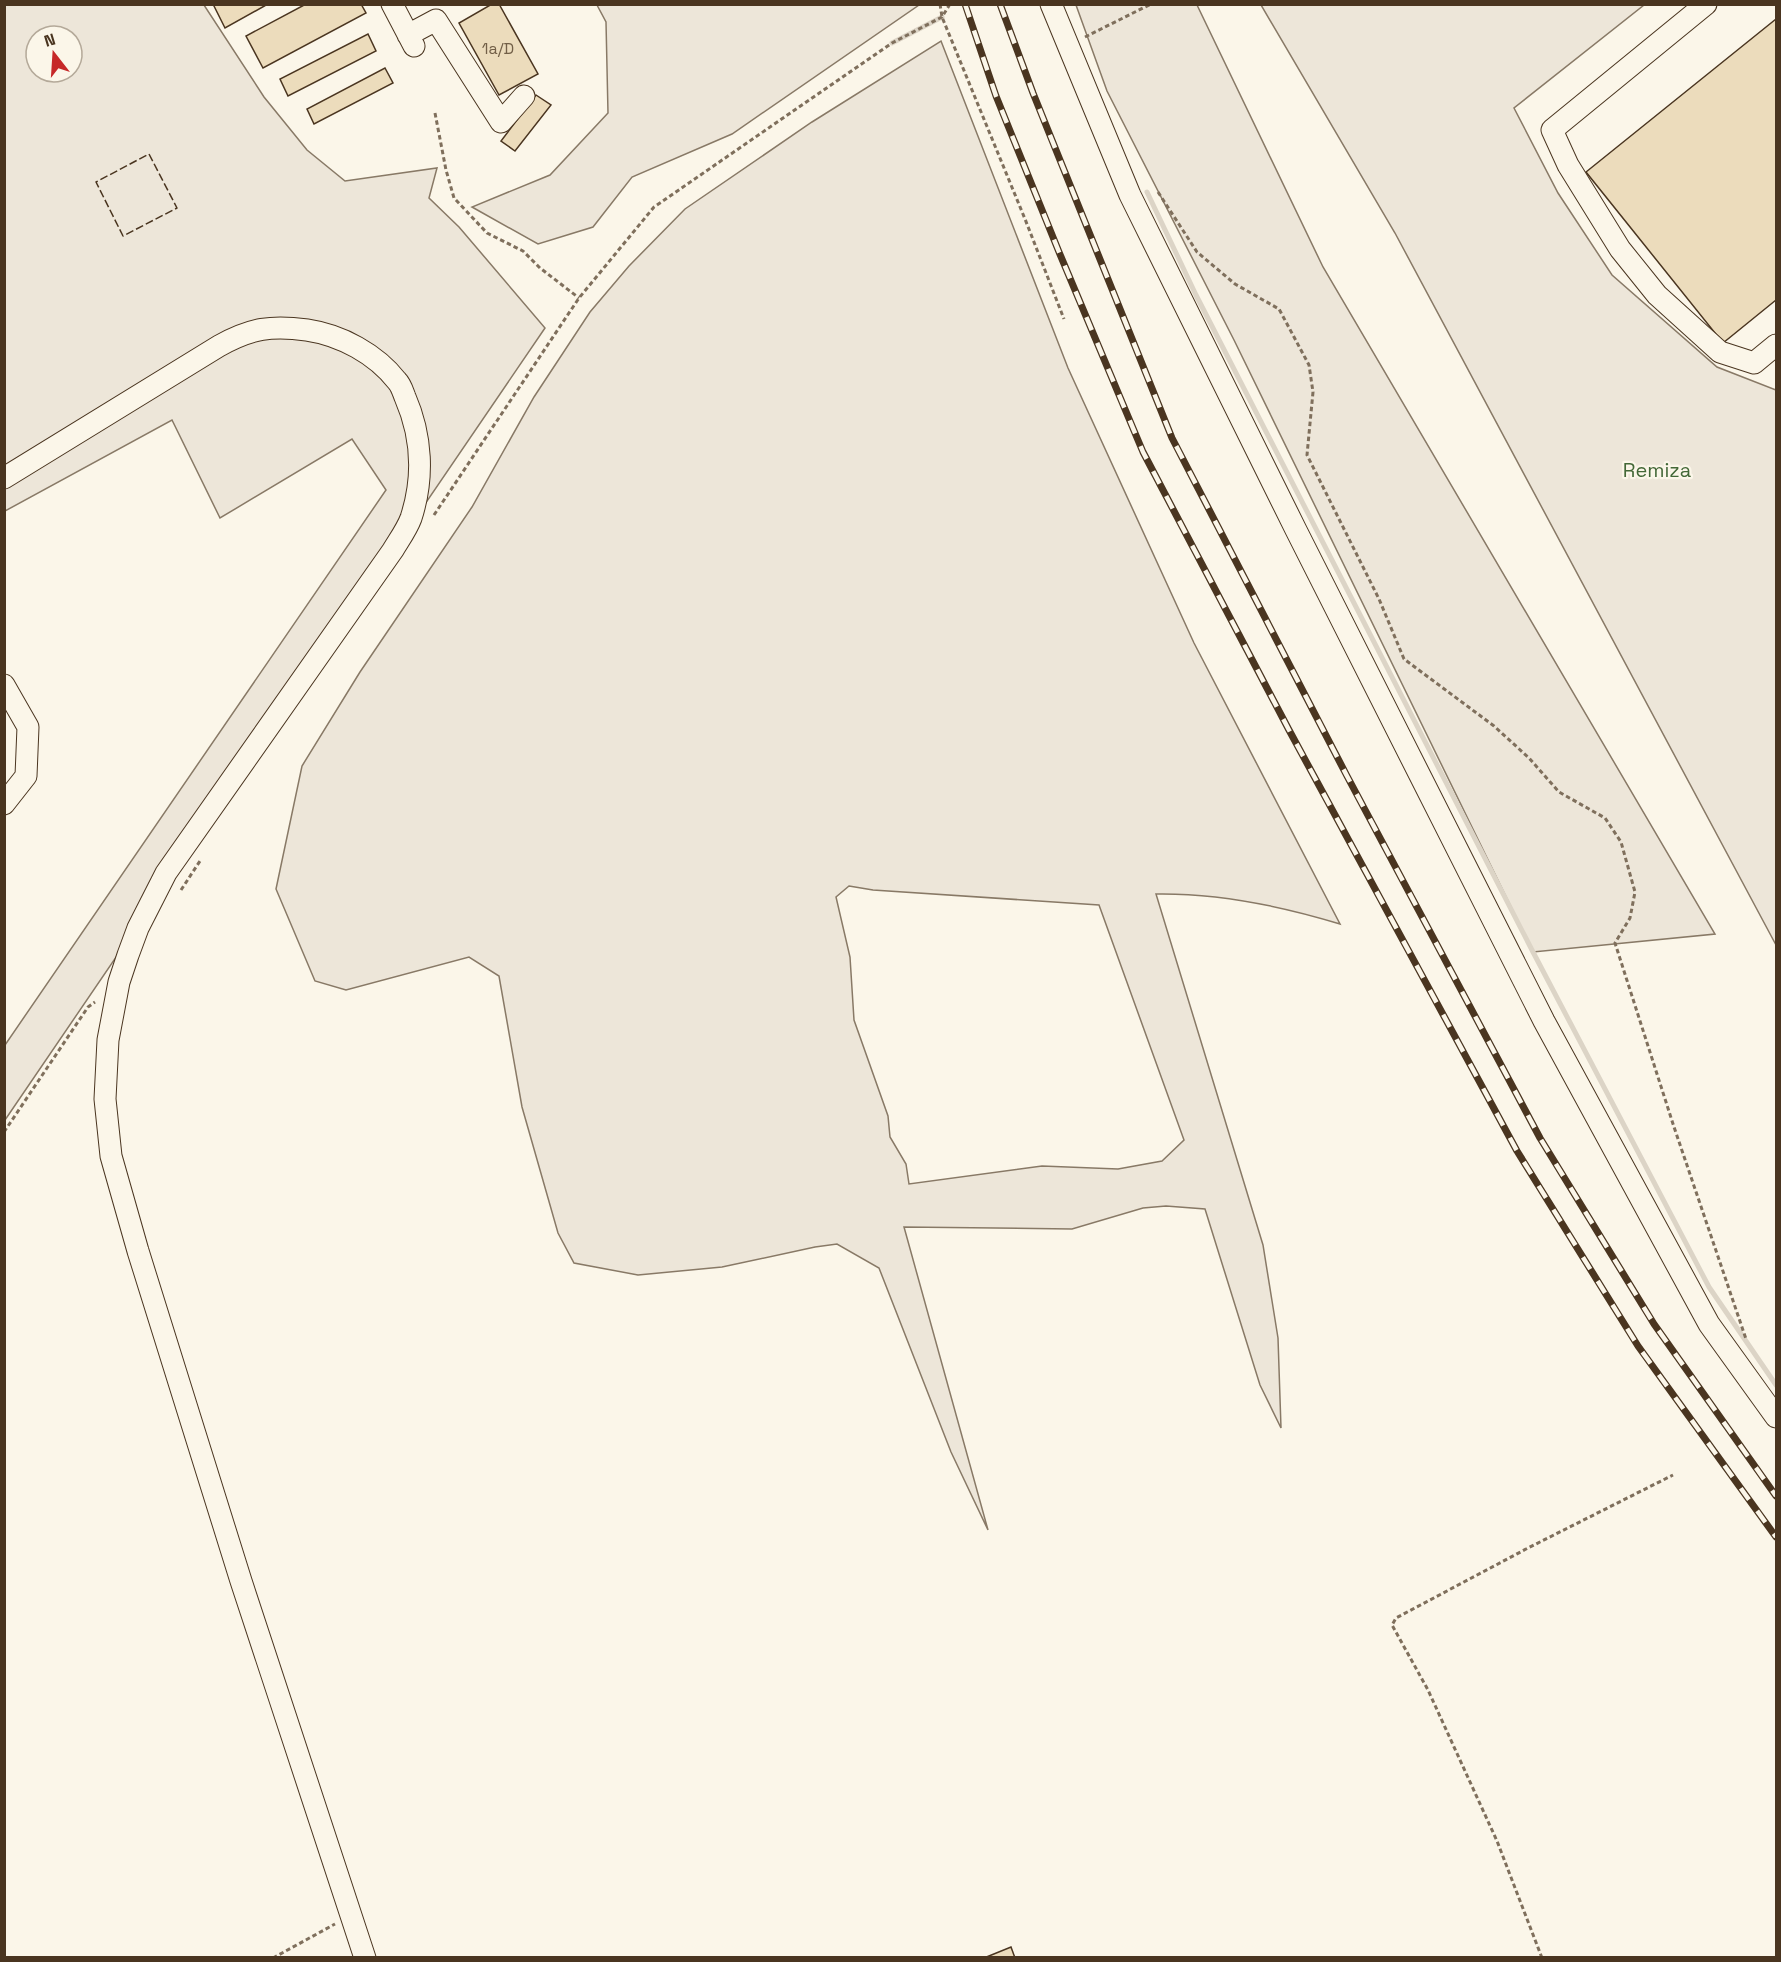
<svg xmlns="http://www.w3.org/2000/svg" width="1781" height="1962" font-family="'Space Grotesk',sans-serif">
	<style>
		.green { fill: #ede6d9; stroke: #887966; stroke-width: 1.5; fill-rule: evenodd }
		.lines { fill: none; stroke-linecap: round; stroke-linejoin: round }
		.stream { stroke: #dcd4c6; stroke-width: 5 }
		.building { fill: #ecdcbc; stroke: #4a3520; stroke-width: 1.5 }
		.minor-casing { stroke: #4a3520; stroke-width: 23 }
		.path { stroke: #7f6f5c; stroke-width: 3; stroke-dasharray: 4.5 3; stroke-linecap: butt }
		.minor { stroke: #fbf6e9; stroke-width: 21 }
		.rail-casing { stroke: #4a3520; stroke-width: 7 }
		.rail { stroke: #fbf6e9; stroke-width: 4.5; stroke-dasharray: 14; stroke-linecap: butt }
		.fence { stroke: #4a3520; stroke-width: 1.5; stroke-dasharray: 8 3; stroke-linecap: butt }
		.labels { text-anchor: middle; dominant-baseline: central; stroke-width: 4.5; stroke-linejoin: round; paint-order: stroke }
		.number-label { font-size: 16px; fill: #725f47 }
		.park-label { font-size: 20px; fill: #436837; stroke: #fbf6e9 }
	</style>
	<rect width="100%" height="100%" fill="#fbf6e9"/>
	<path class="green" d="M5,5h199l60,92 43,53 38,31 92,-13 -8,30 30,29 86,101 -540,792v-75l381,-555 -34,-51 -132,79 -48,-98 -167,91zM36,36h36v36h-36z
		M597,5h322l-187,129 -100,43 -39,50 -55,17 -66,-37 78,-32 58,-62 -2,-91z
		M1076,5h121l126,262 392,667 -182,18 -299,-612 -127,-249z
		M1261,5h383l-130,103 44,85 54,82 105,92 59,23v555l-381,-712z
		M941,41l127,327 126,275 146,281c-59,-18 -122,-31 -184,-30l107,351 15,93 3,90 -21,-43 -55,-176 -39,-3 -23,2 -71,21 -168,-2 84,303 -37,-78 -72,-184 -42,-24 -22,3 -93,20 -84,8 -64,-12 -16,-30 -36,-126 -23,-131 -30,-19 -123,33 -31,-9 -39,-92 26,-123 58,-94 112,-165 62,-110 56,-85 39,-46 56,-57 127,-87zM849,886l24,4 226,15 85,235 -22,21 -44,8 -76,-3 -133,18 -3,-20 -16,-27 -2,-21 -34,-96 -4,-63 -14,-60z"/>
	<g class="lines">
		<path class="stream" d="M892,43l50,-26
			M1147,192l49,103 337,657 176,335 67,98"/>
	</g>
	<path class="building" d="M213,4h55l-43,24z
		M306,4h55l5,9 -103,55 -17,-32z
		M492,4h7l39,70 -39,21 -40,-72z
		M1776,19v281l-53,43 -137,-171z
		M368,34l8,17 -88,45 -8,-17z
		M385,68l8,15 -79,41 -7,-15z
		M536,95l15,10 -36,46 -14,-10z
		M1011,1947l4,11h-31z"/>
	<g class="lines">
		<defs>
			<path id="minor" d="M392,4l22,42
				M1051,4l79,191 166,335 248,491 165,303 67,93
				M1706,4l-154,126 16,35 52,84 37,46 63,57 34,11 22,-18
				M408,35l28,-15 65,102 23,-26
				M4,478l215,-132c32,-18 53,-21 88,-16 34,5 69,24 90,51 4,4 6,11 8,16 17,39 19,81 6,121 -4,11 -12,22 -18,32l-227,323 -28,55 -10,27 -9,27 -11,58 -3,59 6,57 27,95 103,330 124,377
				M4,685l24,42 -2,49 -22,28"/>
		</defs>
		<use href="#minor" class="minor-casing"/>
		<path class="path" d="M940,4l2,13 83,202 39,100
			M1085,37l66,-33
			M435,113l11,57 8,28 33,35 36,18 17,17 39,30
			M1158,192l39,60 38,32 44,25 30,56 4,27 -6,63 72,144 25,60 90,67 35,32 30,34 46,26 16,24 14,50 -5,26 -15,25 59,184 72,212
			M434,515l145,-217 75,-91 238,-164 50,-26 8,-13
			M181,890l19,-29
			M4,1132l84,-125 7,-5
			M273,1958l62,-34
			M1542,1958l-45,-117 -69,-151 -36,-65 4,-7 132,-70 145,-73"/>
		<use href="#minor" class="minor"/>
		<defs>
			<path id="rail" d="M965,4l31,92 63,156 84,200 146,278 228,421 121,195 138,191
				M1000,4l33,89 139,345 175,338 193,362 114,186 122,172"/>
		</defs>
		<use href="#rail" class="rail-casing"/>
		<use href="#rail" class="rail"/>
		<path class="fence" d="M149,154l28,54 -54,28 -27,-54z"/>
	</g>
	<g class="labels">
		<g class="number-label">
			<text x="498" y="48">1a/D</text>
		</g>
		<g class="park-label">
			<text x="1657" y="470">Remiza</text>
		</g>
	</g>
	<rect width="1781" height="1962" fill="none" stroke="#4a3520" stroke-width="12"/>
	<g transform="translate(54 54) rotate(343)"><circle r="28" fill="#fbf6e9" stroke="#b4a999" stroke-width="1.5"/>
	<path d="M0-4.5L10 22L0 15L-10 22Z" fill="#c62828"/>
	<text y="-9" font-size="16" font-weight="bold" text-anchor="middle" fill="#4a3520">N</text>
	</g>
</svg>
